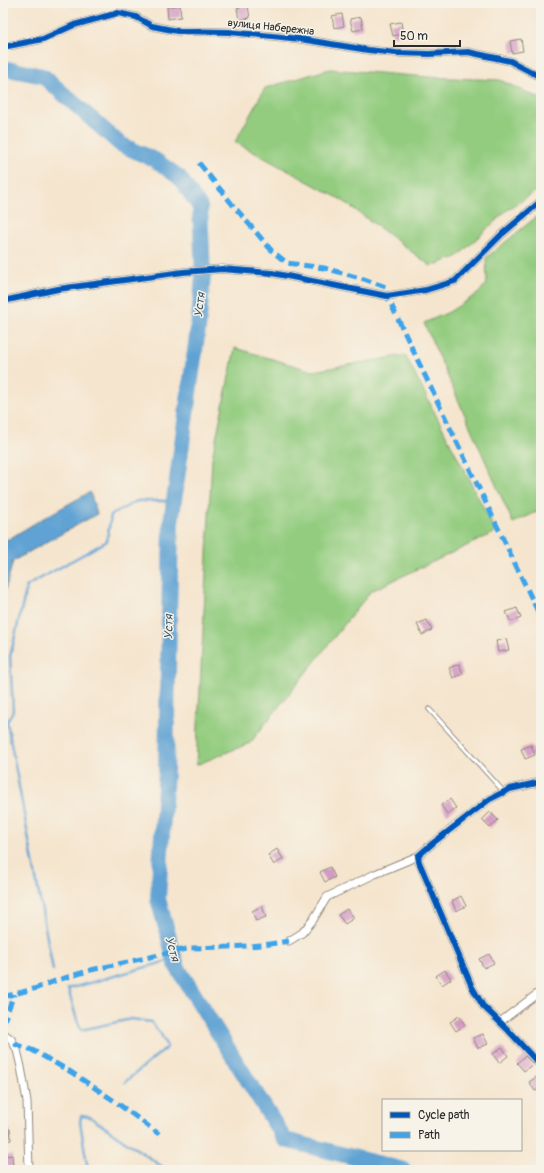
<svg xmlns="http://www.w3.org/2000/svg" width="544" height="1173" font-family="Pangolin,sans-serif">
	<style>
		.green { fill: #93cc7f; stroke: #5f7c55 }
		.water { fill: #5ea2d3; stroke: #44667f }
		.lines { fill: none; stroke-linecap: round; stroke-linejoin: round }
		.stream { stroke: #5ea2d3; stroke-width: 2.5 }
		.river { stroke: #5ea2d3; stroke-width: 16 }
		.building { fill: #d39ac3 }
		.lane-casing { stroke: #90887c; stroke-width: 5.5 }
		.street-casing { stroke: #90887c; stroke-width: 9 }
		.lane { stroke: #fff; stroke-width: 3.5 }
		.street { stroke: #fff; stroke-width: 7 }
		.quiet { stroke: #3ea3eb; stroke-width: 5; stroke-dasharray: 10 5; stroke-linecap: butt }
		.cycleway-casing { stroke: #f7f3e8; stroke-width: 8 }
		.cycleway { stroke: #0057b8; stroke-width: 6 }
		.labels { text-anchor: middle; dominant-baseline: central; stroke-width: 3; stroke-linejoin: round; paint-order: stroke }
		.street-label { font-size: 11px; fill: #2b2b2b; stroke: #f7f3e8 }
		.water-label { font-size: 12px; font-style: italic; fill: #3d5566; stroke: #f7f3e8 }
	</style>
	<rect width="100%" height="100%" fill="#f7f3e8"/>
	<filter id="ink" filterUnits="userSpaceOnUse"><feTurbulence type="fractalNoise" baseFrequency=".025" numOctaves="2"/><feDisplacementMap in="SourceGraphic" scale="8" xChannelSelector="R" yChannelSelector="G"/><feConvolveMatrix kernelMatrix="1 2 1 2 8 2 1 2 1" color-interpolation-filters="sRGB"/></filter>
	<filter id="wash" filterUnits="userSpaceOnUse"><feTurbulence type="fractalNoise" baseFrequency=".012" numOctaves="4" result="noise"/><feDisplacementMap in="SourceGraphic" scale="16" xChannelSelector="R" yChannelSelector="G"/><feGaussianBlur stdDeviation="0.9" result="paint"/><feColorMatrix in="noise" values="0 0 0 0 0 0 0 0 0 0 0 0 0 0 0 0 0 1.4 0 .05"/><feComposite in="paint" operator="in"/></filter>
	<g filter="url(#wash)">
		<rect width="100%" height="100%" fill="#f5e5ce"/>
		<path class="green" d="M330,69l98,8 72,3 41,19v89l-34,22 -50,47 -26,9 -89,-66 -107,-58 30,-54z
			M541,213v297l-28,13 -89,-200 25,-11 30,-19 8,-11 -1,-24z
			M235,348l78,23 92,-16 91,177 -125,59 -121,152 -54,22 16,-307z"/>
		<path class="water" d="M90,492l7,22 -84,47 -8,30 -2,3v-60l4,6 33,-20z"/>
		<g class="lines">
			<path class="stream" d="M53,970l-46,-248 6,-11 -3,-54 17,-71 80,-45 4,-26 26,-14h37
				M125,1082l42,-35 -6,-13 -10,-12 -20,-3 -50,11 -5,-13 -8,-28 107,-30
				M88,1170l-8,-48 1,-6 9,1 77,53"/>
			<path class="river" d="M3,68l40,8 77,68 35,16 24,17 21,30 3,69 -5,53 -27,193 -5,249 -8,128 19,68 108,173 119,30"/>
		</g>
		<g id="blocks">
			<path class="building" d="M180,5l1,12 -13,2 -1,-12z
				M248,6l2,12 -11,2 -2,-12z
				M342,14l2,12 -10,2 -2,-12z
				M361,17l2,12 -10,2 -3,-12z
				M401,22l2,12 -10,2 -3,-12z
				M521,39l2,12 -11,2 -2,-12z
				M517,608l4,10 -10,4 -5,-10z
				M427,620l5,10 -10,5 -5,-11z
				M506,639l3,11 -11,2 -2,-11z
				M459,664l4,10 -10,4 -4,-10z
				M531,745l4,10 -10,4 -4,-10z
				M450,799l6,9 -9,6 -6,-9z
				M490,812l8,8 -8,8 -8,-8z
				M277,849l6,10 -9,6 -6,-10z
				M330,867l5,10 -10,5 -5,-10z
				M461,896l5,10 -10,5 -4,-10z
				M262,906l4,11 -10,4 -4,-10z
				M347,909l7,9 -9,6 -7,-9z
				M489,954l5,9 -10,5 -5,-9z
				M445,970l6,9 -9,6 -6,-9z
				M459,1016l6,9 -9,6 -6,-9z
				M483,1034l5,10 -10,4 -5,-10z
				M502,1047l6,9 -9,7 -6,-9z
				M525,1056l8,8 -9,7 -7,-8z
				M538,1076l3,4v8l-6,3 -6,-9z
				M10,1129l1,11 -8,1v-11z
				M12,1155l1,12h-10v-11z"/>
		</g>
	</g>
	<g filter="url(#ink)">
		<use href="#blocks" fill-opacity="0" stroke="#90887c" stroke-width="1"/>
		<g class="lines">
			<defs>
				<path id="lane" d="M429,709l75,83"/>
				<path id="street" d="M3,47l40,-8 31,-14 44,-12 18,4 16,9 25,5 52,1 43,4 28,3 68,11 28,3 33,1 39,-2 42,9 31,16
					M3,301l55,-12 125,-17 39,-3 50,4 115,23 39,-6 29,-9 47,-47 39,-33
					M541,782l-31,7 -20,10 -57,44 -15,13 1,6 53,125 11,19 24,23 34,37
					M289,941l13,-8 11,-13 14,-23 48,-23 43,-18
					M500,1022l41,-31
					M3,1033l8,6 6,11 4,17 6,34 2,69"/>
			</defs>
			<use href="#lane" class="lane-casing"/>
			<use href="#street" class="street-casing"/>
			<use href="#lane" class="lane"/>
			<use href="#street" class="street"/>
			<path class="quiet" d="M199,163l33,41 40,47 15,12 37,5 40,11 22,8 1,9 154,322
				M3,997l34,-9 18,-7 36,-11 100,-22 37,-1 35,-2 26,-4
				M3,1024l11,-30
				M14,1044l18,6 39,22 42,28 46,34"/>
			<defs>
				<path id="cycleway" d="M3,47l40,-8 31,-14 44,-12 18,4 16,9 25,5 52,1 43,4 28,3 68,11 28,3 33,1 39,-2 42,9 31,16
					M3,301l55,-12 125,-17 39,-3 50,4 115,23 39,-6 29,-9 47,-47 39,-33
					M541,782l-31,7 -20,10 -57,44 -15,13 1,6 53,125 11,19 24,23 34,37"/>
			</defs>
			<use href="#cycleway" class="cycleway-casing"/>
			<use href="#cycleway" class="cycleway"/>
		</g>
	</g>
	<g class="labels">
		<g class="street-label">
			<text transform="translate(271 27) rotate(6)">вулиця Набережна</text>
		</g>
		<g class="water-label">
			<text transform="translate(200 305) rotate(-83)">Устя</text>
			<text transform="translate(169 627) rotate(-89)">Устя</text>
			<text transform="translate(172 949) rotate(74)">Устя</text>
		</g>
	</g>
	<rect width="544" height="1173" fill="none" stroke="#f7f3e8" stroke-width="16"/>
	<rect x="382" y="1099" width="140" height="52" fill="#f7f3e8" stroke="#a5a39c"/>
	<rect x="390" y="1112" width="20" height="6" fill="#0057b8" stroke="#a5a39c"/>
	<text x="418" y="1119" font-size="12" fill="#2b2b2b">Cycle path</text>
	<rect x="390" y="1132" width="20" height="6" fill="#3ea3eb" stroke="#a5a39c"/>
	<text x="418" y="1139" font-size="12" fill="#2b2b2b">Path</text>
	<path d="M394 40v6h66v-6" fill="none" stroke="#2b2b2b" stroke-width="2"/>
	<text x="400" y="40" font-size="12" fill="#2b2b2b" stroke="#f7f3e8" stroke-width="3" paint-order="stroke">50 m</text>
</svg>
